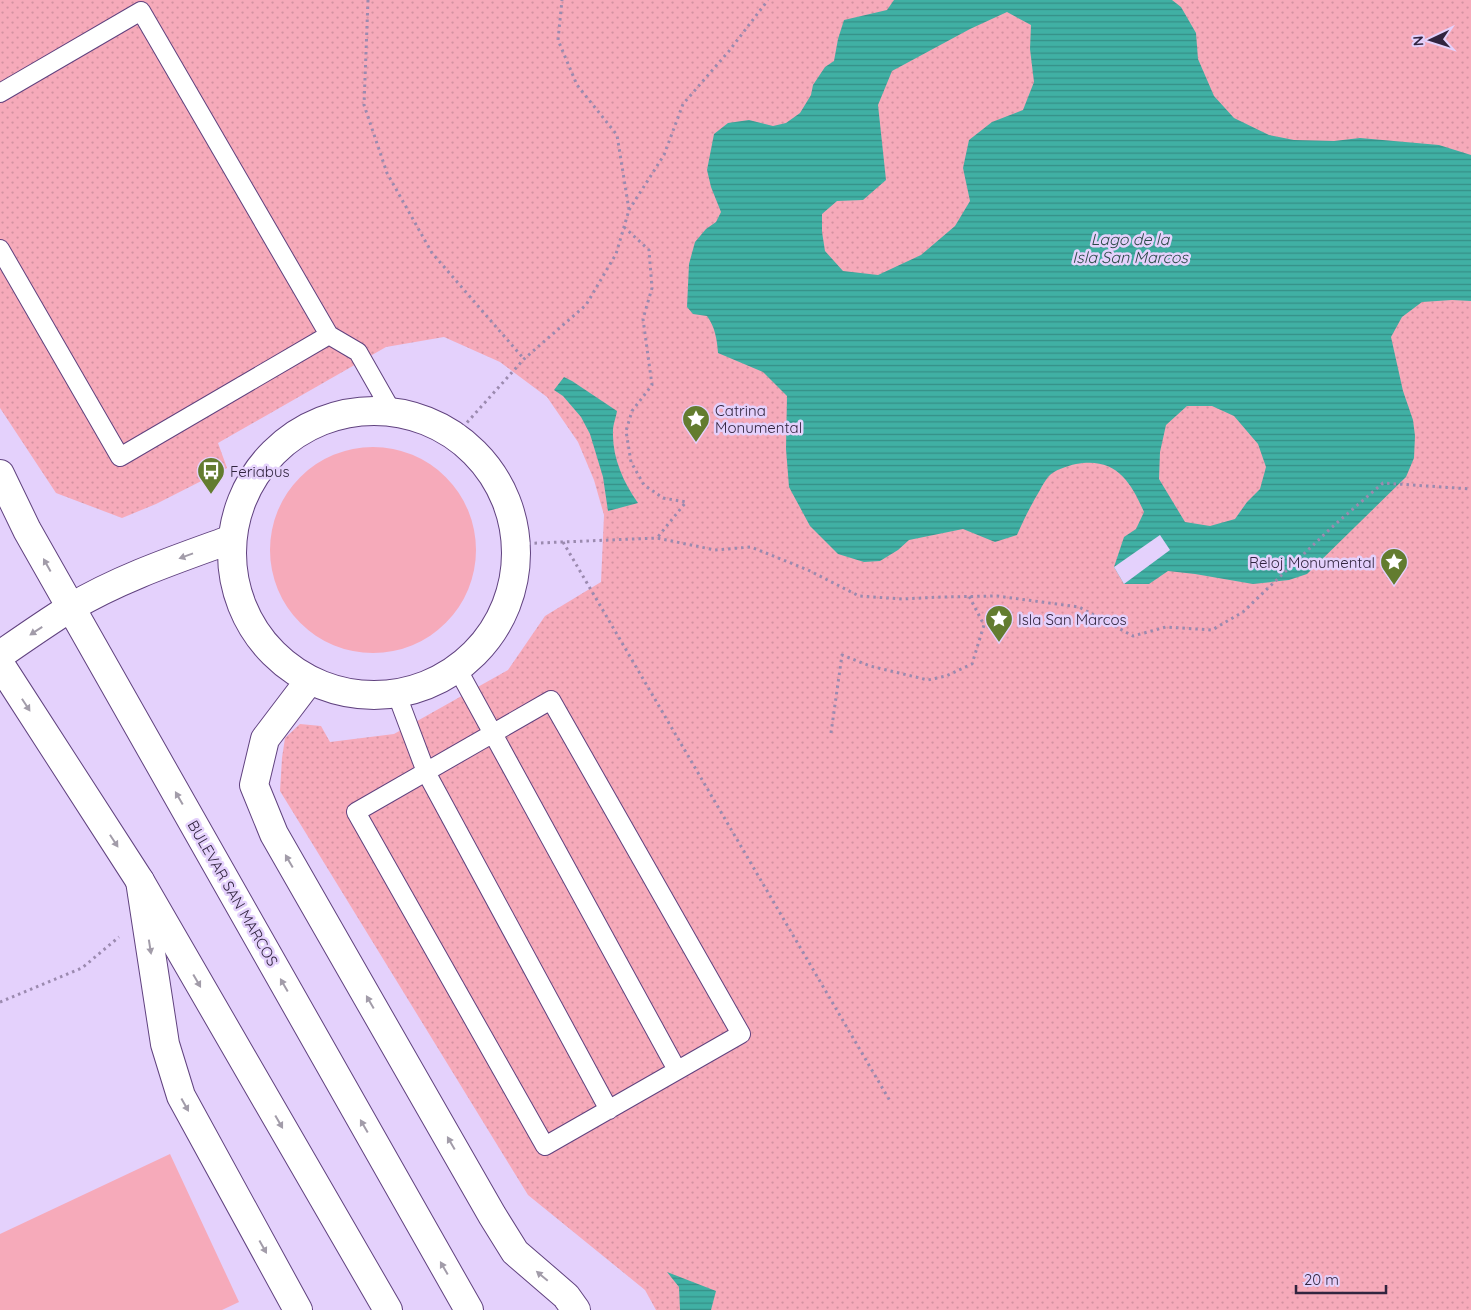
<svg xmlns="http://www.w3.org/2000/svg" width="1471" height="1310" font-family="Quicksand,sans-serif">
	<style>
		.green { fill: #f6aaba }
		.park { fill: url(#park-dots) }
		.water { fill: url(#water-rules); fill-rule: evenodd }
		.pier { fill: #e4d1fc }
		.lines { fill: none; stroke-linecap: round; stroke-linejoin: round }
		.lane-casing { stroke: #60427f; stroke-width: 20 }
		.street-casing { stroke: #60427f; stroke-width: 30 }
		.secondary-casing { stroke: #60427f; stroke-width: 30 }
		.path { stroke: #9b8aaf; stroke-width: 3; stroke-dasharray: 2.5 4; stroke-linecap: butt }
		.lane { stroke: #fff; stroke-width: 18 }
		.street { stroke: #fff; stroke-width: 28 }
		.secondary { stroke: #fff; stroke-width: 28 }
		.oneway { fill: #a29ca9 }
		.labels { text-anchor: middle; dominant-baseline: central; stroke-width: 5; stroke-linejoin: round; paint-order: stroke }
		.poi-label { font-size: 15px; fill: #31243f; stroke: #e4d1fc; text-anchor: start }
		.street-label { font-size: 15px; fill: #31243f; stroke: #e4d1fc }
		.water-label { font-size: 16px; font-style: italic; fill: #2a4b47; stroke: #e4d1fc }
	</style>
	<defs>
		<pattern id="park-dots" width="8" height="8" patternUnits="userSpaceOnUse" patternTransform="scale(1.25)"><rect width="8" height="8" fill="#f6aaba"/><path d="M2 2h.1M6 6h.1" fill="none" stroke="#d392a1" stroke-width="1.8" stroke-linecap="round"/></pattern>
		<pattern id="water-rules" width="6" height="5" patternUnits="userSpaceOnUse" patternTransform="scale(1.25)"><rect width="6" height="5" fill="#40b0a4"/><path d="M0 2.5h6" fill="none" stroke="#368f87"/></pattern>
	</defs>
	<rect width="100%" height="100%" fill="#e4d1fc"/>
	<path class="green" d="M270 550a103 103 0 1 1 206 0a103 103 0 1 1-206 0Z
		M170,1154l69,148 -17,8h-222v-76z"/>
	<path class="park" d="M0,0h1471v1310h-815l-11,-20 -117,-95 -248,-404 2,-33 3,-20 15,-14 21,2 9,16 64,-8 114,-64 37,-54 56,-34 3,-67 -10,-35 -16,-38 -31,-45 -47,-35 -56,-25 -58,10 -168,96 9,25 -71,36 -34,14 -66,-25 -56,-85z"/>
	<path class="water" d="M894,0h278l9,7 15,26 2,26 16,37 20,22 35,17 25,5 40,1 26,-3 79,7 32,10v146l-19,-1 -30,2 -20,15 -11,20 12,54 10,29 2,16 -1,22 -8,19 -99,97 -18,6 -36,4 -58,-10 -27,-3 -19,13h-25l-10,-17 10,-30 12,-8 8,-17c-14,-32 -29,-55 -68,-48 -9,2 -22,6 -28,13 -3,4 -6,9 -8,13 -9,15 -16,29 -23,45l-22,7 -32,-13 -54,11 -11,10 -18,11 -16,1 -26,-8 -28,-28 -21,-39 -3,-38 1,-53 -24,-24 -45,-19c-1,-14 -3,-26 -11,-37l-14,-2 -6,-7 2,-43 6,-22 11,-13 10,-7 5,-10 -10,-25 -4,-17 7,-36 14,-11 21,-3 24,6 13,-3 14,-10 11,-18 2,-10 12,-18 9,-6 4,-22 6,-19 43,-10zM1007,12l24,13 -1,24 4,33 -11,28 -31,12 -23,18 -6,28 7,33 -15,25 -34,29 -43,20 -35,-4 -18,-20 -3,-19v-18l15,-13 26,-1 23,-20 -8,-75 14,-34 78,-42zM1187,406h25l22,10 24,28 8,23 -6,22 -13,13 -12,17 -25,7 -25,-4 -26,-43 1,-27 6,-27z
		M564,377l8,4 45,30c-1,7 -4,13 -4,20 -1,26 10,51 25,72l-30,8 -5,-34 -13,-43 -9,-17 -18,-21 -9,-6z
		M667,1272l49,19 -5,19h-31l-1,-23z"/>
	<path class="pier" d="M1160,535l10,15 -46,34 -10,-17z"/>
	<g class="lines">
		<defs>
			<path id="lane" d="M0,93l141,-82 188,324 29,17 33,58
				M0,249l120,208 209,-122
				M457,668l220,402
				M397,695l29,77 183,338
				M551,700l190,334 -196,112 -189,-334z"/>
			<path id="street" d="M232 553a142 142 0 1 1 284 0a142 142 0 1 1-284 0Z
				M0,655c23,-16 46,-32 70,-47 50,-30 107,-49 162,-69
				M309,681l-44,58 -11,46 20,49 218,381 23,37 51,44 10,14
				M140,881l25,163 16,52 117,214"/>
			<path id="secondary" d="M0,474l27,56 442,780
				M0,664l140,217 248,429"/>
		</defs>
		<use href="#lane" class="lane-casing"/>
		<use href="#street" class="street-casing"/>
		<use href="#secondary" class="secondary-casing"/>
		<path class="path" d="M368,0l-4,105 23,68 45,80 92,106
			M629,210l35,-55 19,-51 46,-53 39,-51
			M624,227l25,23 3,38 -9,31 9,66 -20,26 -6,20 5,31 13,23 19,13 23,4 -29,36
			M454,437l70,-78 62,-54 30,-51 13,-44 -12,-75 -40,-50 -19,-45 4,-40
			M563,542l327,559
			M515,544l142,-6 58,12 36,-3 57,23 51,26 43,3 39,-2 56,-1 82,11 54,29 33,-9 46,3 31,-18 88,-84 52,-45 88,6
			M831,733l11,-78 28,11 58,14 18,-4 26,-12 12,-39 -15,-29
			M0,1002l82,-34 37,-31"/>
		<use href="#lane" class="lane"/>
		<use href="#street" class="street"/>
		<use href="#secondary" class="secondary"/>
	</g>
	<defs><path id="oneway-solid" d="M-6-.8H1V-3.2L6.5 0L1 3.2V.8H-6Z" transform="scale(1.25)"/></defs>
	<g class="oneway">
		<use href="#oneway-solid" transform="translate(186 556) rotate(160)"/>
		<use href="#oneway-solid" transform="translate(47 565) rotate(-119)"/>
		<use href="#oneway-solid" transform="translate(36 631) rotate(147)"/>
		<use href="#oneway-solid" transform="translate(26 705) rotate(57)"/>
		<use href="#oneway-solid" transform="translate(179 798) rotate(-120)"/>
		<use href="#oneway-solid" transform="translate(114 841) rotate(57)"/>
		<use href="#oneway-solid" transform="translate(289 861) rotate(-120)"/>
		<use href="#oneway-solid" transform="translate(150 947) rotate(81)"/>
		<use href="#oneway-solid" transform="translate(197 981) rotate(60)"/>
		<use href="#oneway-solid" transform="translate(284 985) rotate(-120)"/>
		<use href="#oneway-solid" transform="translate(370 1002) rotate(-120)"/>
		<use href="#oneway-solid" transform="translate(185 1105) rotate(61)"/>
		<use href="#oneway-solid" transform="translate(279 1122) rotate(60)"/>
		<use href="#oneway-solid" transform="translate(364 1126) rotate(-120)"/>
		<use href="#oneway-solid" transform="translate(451 1143) rotate(-120)"/>
		<use href="#oneway-solid" transform="translate(263 1247) rotate(61)"/>
		<use href="#oneway-solid" transform="translate(444 1268) rotate(-120)"/>
		<use href="#oneway-solid" transform="translate(542 1276) rotate(-140)"/>
	</g>
	<defs>
		<symbol id="sight-pin" viewBox="-11 -11 22 30"><path d="M0 17L-7.5 6A9.5 9.5 0 1 1 7.5 6Z" fill="#637c2f" stroke="#e4d1fc"/><path d="M0-6L1.8-2.2L6-1.7L2.9 1.2L3.7 5.4L0 3.3L-3.7 5.4L-2.9 1.2L-6-1.7L-1.8-2.2Z" fill="#fff"/></symbol>
		<symbol id="bus-pin" viewBox="-11 -11 22 30"><path d="M0 17L-7.5 6A9.5 9.5 0 1 1 7.5 6Z" fill="#637c2f" stroke="#e4d1fc"/><path d="M-5-6H5V4H4V6H2V4H-2V6H-4V4H-5ZM-3.5-4V0h7V-4ZM-3.5 1.2v1.5H-2V1.2ZM2 1.2v1.5H3.5V1.2Z" fill="#fff"/></symbol>
	</defs>
	<g fill-rule="evenodd">
		<use href="#sight-pin" x="680" y="403" width="32" height="43"/>
		<use href="#bus-pin" x="195" y="455" width="32" height="43"/>
		<use href="#sight-pin" x="1378" y="546" width="32" height="43"/>
		<use href="#sight-pin" x="983" y="603" width="32" height="43"/>
	</g>
	<g class="labels">
		<g class="poi-label">
			<text x="715" y="410">Catrina<tspan x="715" dy="17">Monumental</tspan></text>
			<text x="230" y="471">Feriabus</text>
			<text x="1375" y="562" text-anchor="end">Reloj Monumental</text>
			<text x="1018" y="619">Isla San Marcos</text>
		</g>
		<g class="street-label">
			<text transform="translate(233 893) rotate(60)">BULEVAR SAN MARCOS</text>
		</g>
		<g class="water-label">
			<text x="1130" y="239">Lago de la<tspan x="1130" dy="18">Isla San Marcos</tspan></text>
		</g>
	</g>
	<g transform="translate(1431 40) rotate(266)" stroke="#e4d1fc" stroke-width="4" paint-order="stroke">
	<path d="M0-4L9 19L0 12L-9 19Z" fill="#31243f"/>
	<text y="-8" font-size="14" font-weight="bold" text-anchor="middle" fill="#31243f">N</text>
	</g>
	<path d="M1296 1285v8h90v-8" fill="none" stroke="#31243f" stroke-width="2.5"/>
	<text x="1304" y="1285" font-size="15" fill="#31243f" stroke="#e4d1fc" stroke-width="4" paint-order="stroke">20 m</text>
</svg>
